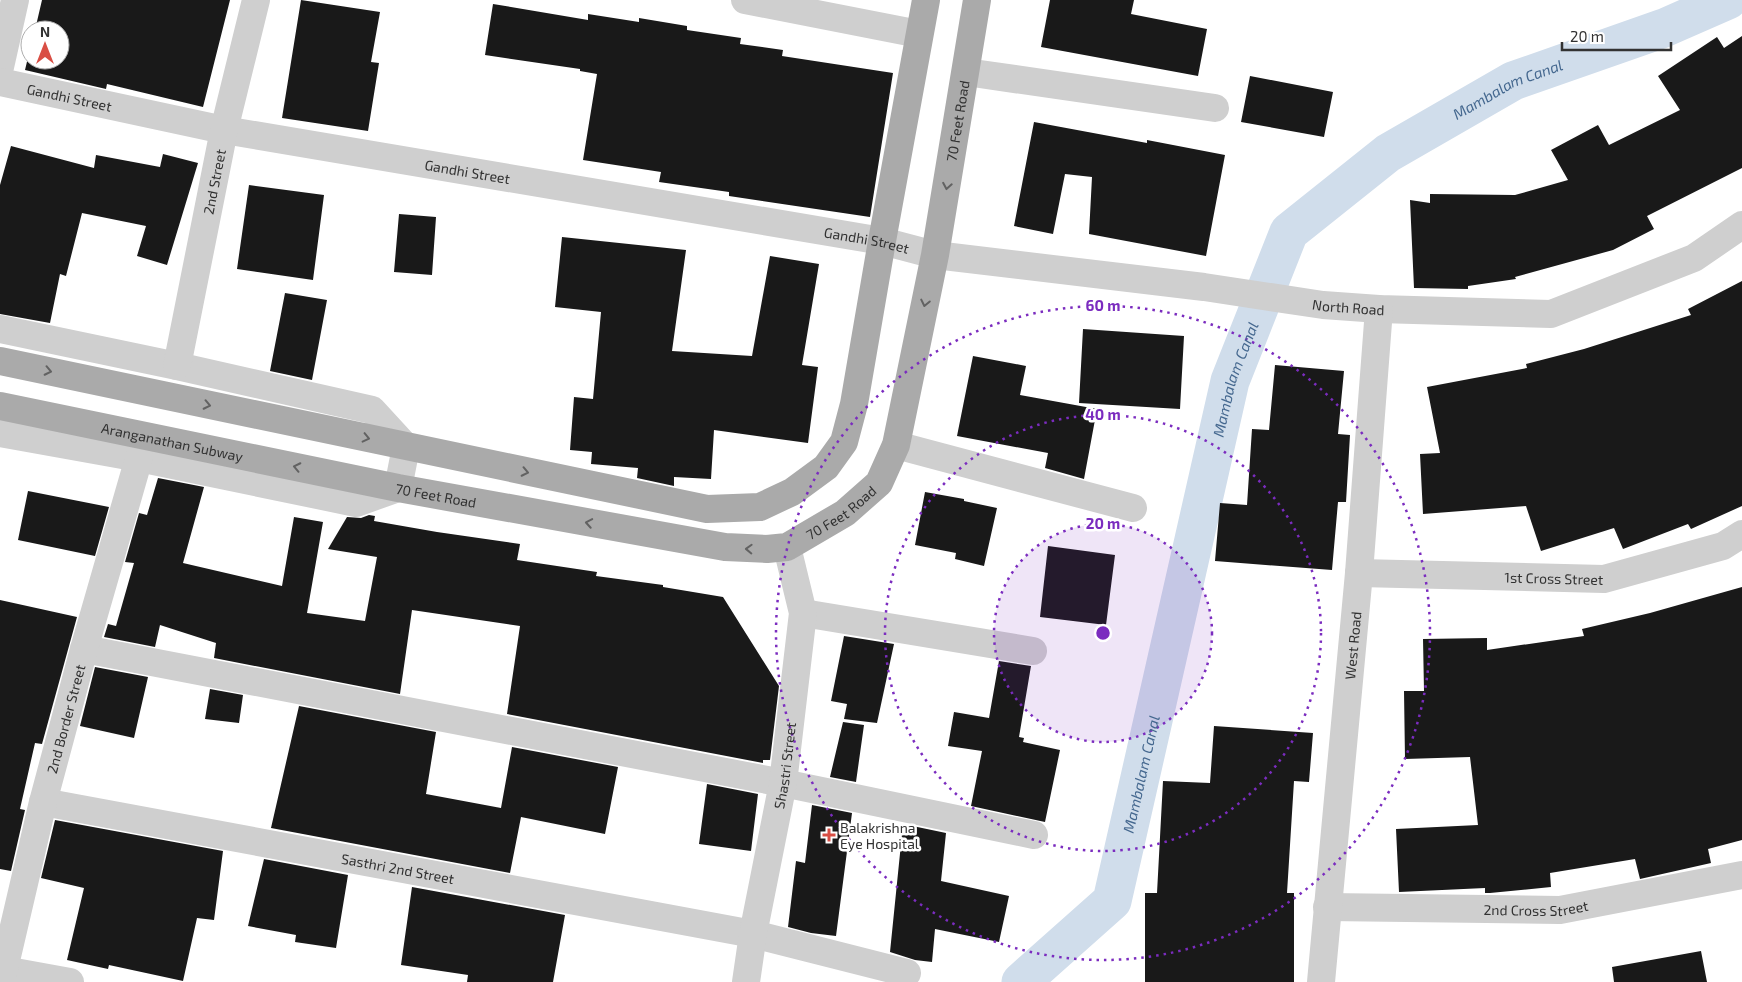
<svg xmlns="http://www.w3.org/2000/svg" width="1742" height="982" font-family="'Exo 2',sans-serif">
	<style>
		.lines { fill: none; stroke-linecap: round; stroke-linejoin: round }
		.canal { stroke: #d0ddeb; stroke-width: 39 }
		.building { fill: #191919 }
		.minor { stroke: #cfcfcf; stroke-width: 28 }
		.major { stroke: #aaa; stroke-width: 28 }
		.oneway { stroke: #626262 }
		.ring { fill: none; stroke: #7b2cbf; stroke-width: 2.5; stroke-dasharray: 2.5 5 }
		.poi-dot { fill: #d94e44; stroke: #fff; stroke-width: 2 }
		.labels { text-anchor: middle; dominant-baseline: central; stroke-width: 5; stroke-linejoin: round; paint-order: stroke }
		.street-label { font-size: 14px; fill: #323232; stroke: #fff }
		.poi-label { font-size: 14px; fill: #323232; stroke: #fff; text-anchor: start }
		.water-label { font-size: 15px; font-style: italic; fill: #45688f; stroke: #fff }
		.centre { fill: #7b2cbf; stroke: #fff; stroke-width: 2.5 }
		.ring-label { font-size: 15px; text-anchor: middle; font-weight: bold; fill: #7b2cbf; stroke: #fff; stroke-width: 5; stroke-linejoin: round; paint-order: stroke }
	</style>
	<rect width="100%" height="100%" fill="#fff"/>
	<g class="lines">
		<path class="canal" id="s1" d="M1021,982l91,-81 118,-520 59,-149 99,-79 125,-72 151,-53 64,-28"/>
	</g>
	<path class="building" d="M42,0h188l-27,107 -96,-23 -1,5 -81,-19 5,-21v11h30v-30h-25z
		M301,0l79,12 -9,50 8,1 -11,68 -86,-13z
		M1050,0h84l-3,14 76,15 -9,47 -157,-29z
		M493,4l95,16v-6l51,8v-4l48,8v4l54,8 -1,6 43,6 -1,6 111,17 -23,144 -141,-21v-4l-70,-10 2,-10 -78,-12 14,-86 -17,-3v-2l-95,-14z
		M1742,36v132l-95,48 7,13 -41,21 -98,27 1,2 -48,7v3l-54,-1 -4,-88 20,3v-9l85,1 53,-15 -17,-30 47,-25 11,20 71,-35 -22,-34 59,-39 7,11z
		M1250,76l83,16 -9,45 -83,-15z
		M1034,122l113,21v-3l78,15 -19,101 -117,-22 3,-57 -27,-3 -12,60 -39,-8z
		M11,146l83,22 2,-13 64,12 3,-13 35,9 -31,102 -30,-9 9,-30 -64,-13 -16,63 -6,-2 -10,49 -50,-9v-129z
		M249,185l75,10 -11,85 -76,-11z
		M399,214l37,3 -4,58 -38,-3z
		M562,237l124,13 -14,101 80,5 18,-100 49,8 -17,101 16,2 -10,76 -94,-13 -3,49 -37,-2v9l-37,-8 1,-10 -47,-4 1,-12 -22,-2 4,-53 19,2 8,-87 -46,-5z
		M1742,281v225l-51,23 -3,-5 -65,25 -9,-21 -73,23 -15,-45 -103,8 -3,-60 20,-1 -13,-66 100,-19 -1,-4 58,-15 107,-34 -3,-6z
		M285,293l42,7 -15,80 -42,-9z
		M1083,329l101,7 -4,73 -101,-6z
		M973,356l53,10 -6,29 77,14 -13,70 -39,-11 3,-15 -91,-17z
		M1275,365l69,6 -6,63 12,1 -4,67h-8l-6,68 -117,-9 5,-58 27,2 5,-76 17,1z
		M158,478l46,9 -21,76 99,23 12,-69 29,5 -16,91 58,8 12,-64 -49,-8 19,-32 14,1 8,-3 6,1 -1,5 63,11 83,12 -3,16 80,12 -1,4 67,9v2l60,10 56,89 -9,74h-7v3l-256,-49 13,-88 -108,-16 -12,84 -186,-36 2,-15 -56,-18 -5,22 -51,-10 4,-13 8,2 18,-63 -9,-1 14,-49 8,2z
		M28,491l81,16 -14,49 -77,-16z
		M925,492l39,7v2l33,7 -13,58 -29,-7 1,-6 -41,-8z
		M1048,546l67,9 -9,70 -66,-8z
		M1742,587v253l-34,9 3,14 -71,16 -5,-20 -85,14 1,14 -61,6h-5v-5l-86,4 -3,-63 82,-4 -8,-68 -65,2 -1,-68h20l-1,-52 64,-1v12l97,-14 -2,-7 68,-16z
		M0,600l77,17 -35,127 -7,-1 -15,66 5,1 -14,61 -11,-2z
		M844,636l50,8 -17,79 -33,-4 3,-15 -16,-3z
		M999,661l32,5 -12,71 5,1 -1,4 37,8 -15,72 -74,-16 11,-55 -34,-5 6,-34 35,6z
		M95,667l53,10 -14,61 -54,-12z
		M210,689l33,6 -4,28 -34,-4z
		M299,706l137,26 -10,62 75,14 11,-61 106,20 -13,67 -84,-17 -11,56 -239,-45z
		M843,722l21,3 -8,57 -26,-5z
		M1214,726l99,7 -4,49 -15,-1 -7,112h7v89h-149v-89h12l6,-112 47,2z
		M707,784l51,10 -7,57 -52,-7z
		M812,805l40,8 -16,123 -25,-3 -23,-6 8,-66 9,2z
		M55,820l168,31 -9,69 -17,-2 -14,63 -74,-16 -1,4 -41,-9 17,-72 -43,-10z
		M903,824l43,9 -5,48 68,15 -10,46 -64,-13 -3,33 -17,-2 -25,-8z
		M264,859l84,16 -12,73 -41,-6 1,-7 -48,-9z
		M412,887l153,28 -12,67h-86l1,-7 -67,-10z
		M1701,951l6,31h-93l-2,-15z"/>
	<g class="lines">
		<g class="minor">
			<path d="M745,0l174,34"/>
			<path d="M0,67l15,-67"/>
			<path d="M966,72l249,36"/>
			<path id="s2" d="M0,82l224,48 658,111 53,14 269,32 119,18 56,4 172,5 143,-56 48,-33"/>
			<path d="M0,329l177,37 195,44 34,37 -8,41 -42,15 -217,-45 -139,-25"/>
			<path id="s3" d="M177,366l47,-236 32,-130"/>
			<path d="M896,445l237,63"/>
			<path id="s4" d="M1359,573l245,6 119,-33 19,-12"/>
			<path d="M803,613l230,38"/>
			<path d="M84,649l699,134 251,52"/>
			<path id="s5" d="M43,802l710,132 154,39"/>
			<path id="s6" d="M1327,907l233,3 182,-35"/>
			<path d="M4,970l66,12"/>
			<path id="s7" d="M1,982l42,-180 41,-153 55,-191"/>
			<path id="s8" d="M746,982l7,-48 30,-151 20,-170 -16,-66"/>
			<path id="s9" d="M1321,982l38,-409 20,-264"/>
		</g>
		<g class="major">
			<path d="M0,361l707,148 53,-2 32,-15 34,-25 18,-25 10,-38 28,-163 44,-241"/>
			<path id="s10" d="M0,406l398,82 327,59 42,2 20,-2 58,-34 34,-30 17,-38 39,-190 42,-255"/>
		</g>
	</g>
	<defs><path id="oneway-chevron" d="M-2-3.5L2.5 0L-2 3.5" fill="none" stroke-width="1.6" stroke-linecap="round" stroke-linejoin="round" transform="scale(1.25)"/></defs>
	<g class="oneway">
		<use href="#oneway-chevron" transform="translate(947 186) rotate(100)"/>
		<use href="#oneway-chevron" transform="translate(925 303) rotate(102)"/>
		<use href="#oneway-chevron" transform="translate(48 371) rotate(12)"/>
		<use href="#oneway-chevron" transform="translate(207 405) rotate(12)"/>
		<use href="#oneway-chevron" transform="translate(366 438) rotate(13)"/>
		<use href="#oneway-chevron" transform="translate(297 467) rotate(-168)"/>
		<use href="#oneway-chevron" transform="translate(525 472) rotate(12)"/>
		<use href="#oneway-chevron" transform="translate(589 523) rotate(-170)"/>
		<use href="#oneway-chevron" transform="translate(749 549) rotate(-178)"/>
	</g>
	<circle cx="1103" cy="633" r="109" fill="#7b2cbf" fill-opacity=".12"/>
	<g class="ring">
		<circle cx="1103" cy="633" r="109"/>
		<circle cx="1103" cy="633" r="218"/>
		<circle cx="1103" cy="633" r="327"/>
	</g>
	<path class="poi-dot" d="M826.5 827.5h5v5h5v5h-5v5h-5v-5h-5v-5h5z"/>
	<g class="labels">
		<g class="street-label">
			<text stroke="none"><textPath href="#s2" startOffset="71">Gandhi Street</textPath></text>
			<text stroke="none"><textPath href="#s10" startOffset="1285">70 Feet Road</textPath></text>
			<text stroke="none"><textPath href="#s2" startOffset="476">Gandhi Street</textPath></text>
			<text stroke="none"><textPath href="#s3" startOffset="188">2nd Street</textPath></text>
			<text stroke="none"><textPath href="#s2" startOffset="881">Gandhi Street</textPath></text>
			<text stroke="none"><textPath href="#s2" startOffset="1368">North Road</textPath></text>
			<text stroke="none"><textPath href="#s10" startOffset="176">Aranganathan Subway</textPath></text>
			<text stroke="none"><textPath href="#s10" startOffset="445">70 Feet Road</textPath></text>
			<text stroke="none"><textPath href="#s10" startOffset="865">70 Feet Road</textPath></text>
			<text stroke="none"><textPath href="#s4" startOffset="195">1st Cross Street</textPath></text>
			<text stroke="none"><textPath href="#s9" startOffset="338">West Road</textPath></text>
			<text stroke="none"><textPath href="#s7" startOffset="271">2nd Border Street</textPath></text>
			<text stroke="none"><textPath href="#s8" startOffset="220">Shastri Street</textPath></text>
			<text stroke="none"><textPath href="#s5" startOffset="361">Sasthri 2nd Street</textPath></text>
			<text stroke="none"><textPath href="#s6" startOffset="209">2nd Cross Street</textPath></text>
		</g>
		<g class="poi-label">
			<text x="840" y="827">Balakrishna<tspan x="840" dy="16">Eye Hospital</tspan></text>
		</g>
		<g class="water-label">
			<text stroke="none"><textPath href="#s1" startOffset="1078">Mambalam Canal</textPath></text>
			<text stroke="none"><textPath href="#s1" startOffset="658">Mambalam Canal</textPath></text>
			<text stroke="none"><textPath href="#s1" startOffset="252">Mambalam Canal</textPath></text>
		</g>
	</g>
	<circle cx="1103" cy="633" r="8" class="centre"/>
	<g class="ring-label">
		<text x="1103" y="311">60 m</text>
		<text x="1103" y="420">40 m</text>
		<text x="1103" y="529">20 m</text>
	</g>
	<g transform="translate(45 45)"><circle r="24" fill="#ffffff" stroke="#adadad"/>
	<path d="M0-4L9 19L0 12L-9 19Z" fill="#d94e44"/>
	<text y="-8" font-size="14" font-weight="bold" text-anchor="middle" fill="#323232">N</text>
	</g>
	<path d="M1562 42v8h109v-8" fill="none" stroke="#323232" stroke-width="2.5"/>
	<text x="1570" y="42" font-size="15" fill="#323232" stroke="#ffffff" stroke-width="4" paint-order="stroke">20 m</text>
</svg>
